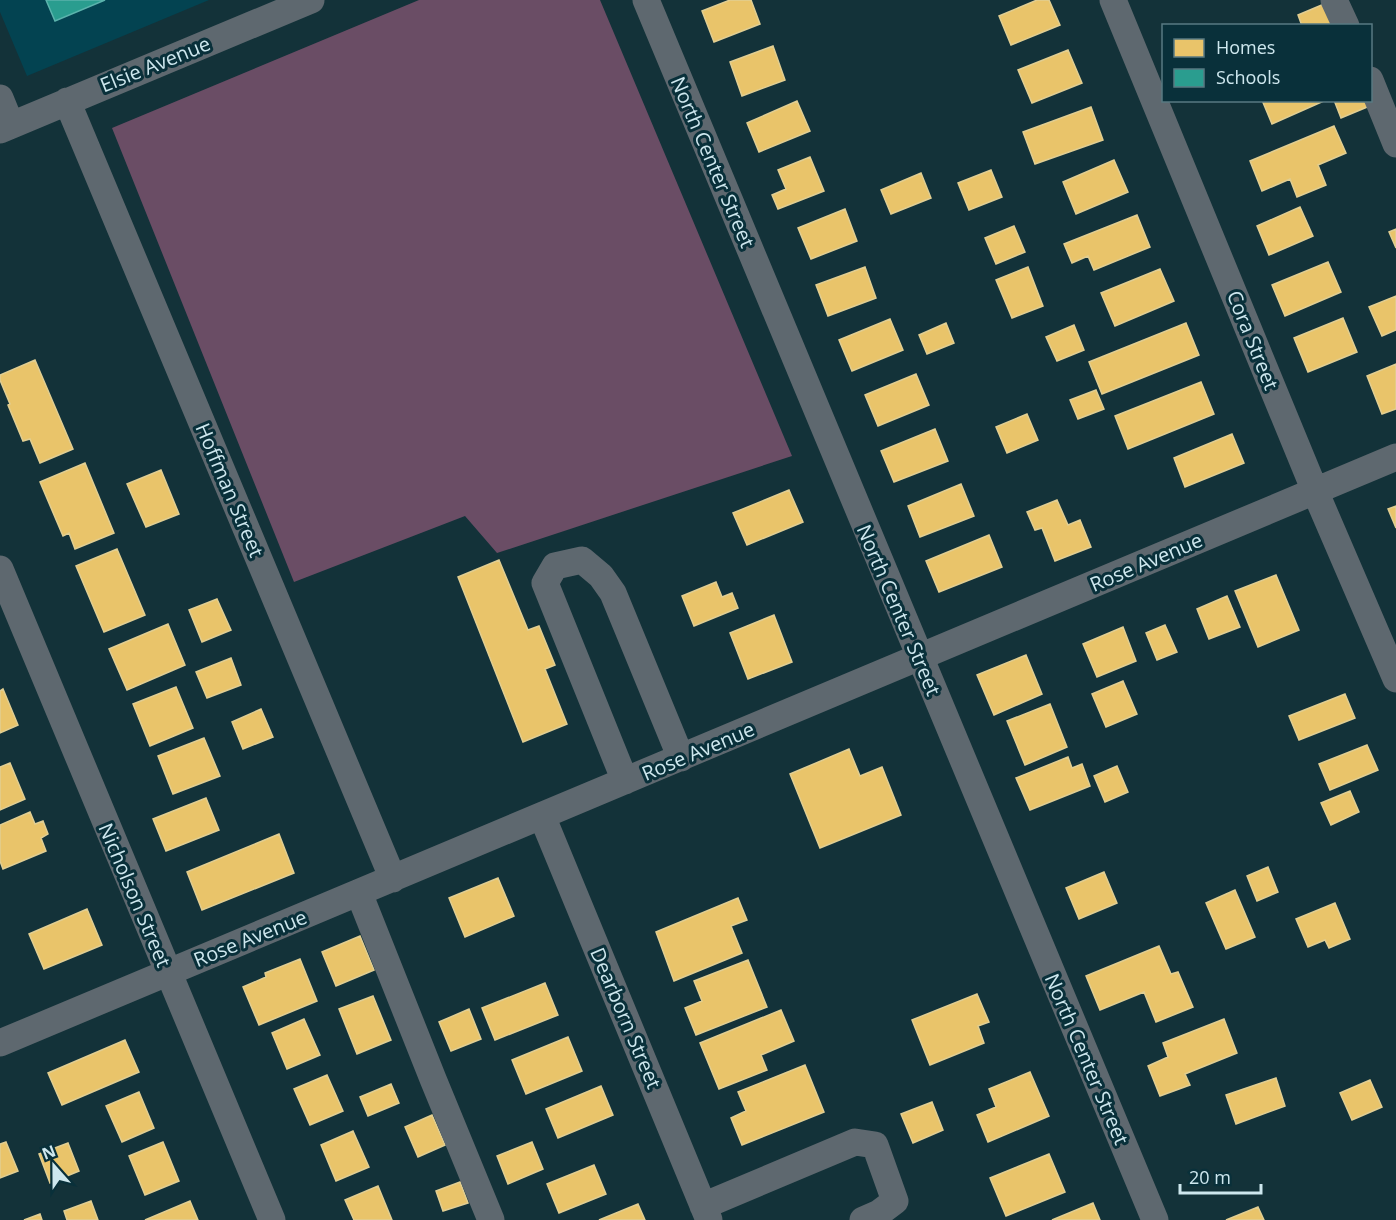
<svg xmlns="http://www.w3.org/2000/svg" width="1396" height="1220" font-family="'Open Sans',sans-serif">
	<style>
		.built { fill: #034351 }
		.green { fill: #6a4d65 }
		.homes { fill: #e9c46a; stroke: #e1ce92; stroke-width: 1.5 }
		.schools { fill: #2a9d8f; stroke: #5bb3ac; stroke-width: 1.5 }
		.lines { fill: none; stroke-linecap: round; stroke-linejoin: round }
		.minor { stroke: #5e686f; stroke-width: 27 }
		.labels { text-anchor: middle; dominant-baseline: central; stroke-width: 6; stroke-linejoin: round; paint-order: stroke }
		.street-label { font-size: 20px; fill: #cee7ee; stroke: #09303a }
	</style>
	<rect width="100%" height="100%" fill="#133239"/>
	<path class="built" d="M0,0h209l-182,76 -27,-64z"/>
	<path class="green" d="M419,0h181l192,456 -295,97 -32,-37 -171,66 -182,-454z"/>
	<path class="homes" d="M730,0h21l9,24 -46,18 -12,-31z
		M1037,0h12l11,25 -49,20 -12,-29z
		M1324,4l9,22h-31l-4,-11z
		M773,46l12,34 -43,16 -12,-34z
		M1068,50l14,33 -50,20 -14,-33z
		M1262,100h64l-54,24z
		M1334,100h36l2,5 -31,13z
		M797,101l13,30 -51,21 -12,-29z
		M1091,107l12,33 -68,24 -12,-32z
		M1334,126l12,27 -28,12 8,20 -29,12 -7,-18 -28,12 -12,-30z
		M810,157l14,34 -46,18 -6,-14 14,-6 -8,-19z
		M1114,160l14,32 -52,22 -13,-32z
		M991,170l11,27 -33,13 -11,-27z
		M921,173l10,25 -40,16 -10,-24z
		M1300,207l13,29 -44,19 -12,-29z
		M845,209l12,32 -46,18 -13,-31z
		M1137,215l13,32 -56,23 -6,-14 -16,7 -8,-19z
		M1014,226l11,26 -29,12 -11,-26z
		M1396,229v19l-7,-16z
		M1328,262l13,30 -56,24 -13,-31z
		M865,267l11,31 -48,18 -12,-31z
		M1028,267l15,39 -31,12 -16,-38z
		M1160,269l14,32 -59,25 -14,-33z
		M1396,296v34l-14,6 -13,-29z
		M1343,318l14,34 -49,20 -14,-34z
		M890,319l13,31 -51,21 -13,-31z
		M946,323l8,20 -27,11 -8,-19z
		M1186,323l13,32 -97,39 -13,-32z
		M1074,325l10,25 -27,11 -11,-24z
		M35,360l38,89 -33,14 -10,-24 -7,2 -15,-36 2,-1 -10,-24v-5z
		M1396,364v45l-14,5 -15,-38z
		M916,374l13,31 -51,21 -13,-31z
		M1201,382l13,32 -86,35 -13,-33z
		M1096,390l8,19 -26,10 -8,-19z
		M1027,414l11,26 -31,13 -11,-26z
		M935,429l13,32 -54,21 -13,-31z
		M1232,434l12,29 -59,24 -11,-29z
		M85,463l29,70 -39,16 -6,-16 -6,3 -23,-54z
		M161,470l18,44 -33,13 -19,-43z
		M961,484l13,32 -54,21 -12,-31z
		M789,490l14,32 -56,23 -14,-32z
		M1057,500l11,25 12,-5 11,27 -36,14 -13,-33 -7,2 -8,-18z
		M1396,506v22l-8,-19z
		M989,535l13,32 -63,25 -13,-31z
		M117,549l28,66 -41,17 -28,-66z
		M499,560l29,70 11,-4 16,39 -10,4 22,55 -44,18 -65,-165z
		M1276,575l23,55 -41,17 -23,-56z
		M716,582l6,15 10,-4 6,15 -44,18 -12,-30z
		M1227,596l13,31 -31,12 -12,-30z
		M217,599l14,31 -29,12 -13,-32z
		M774,615l18,47 -44,17 -18,-46z
		M168,624l17,41 -58,25 -18,-41z
		M1165,625l12,27 -20,8 -11,-27z
		M1123,627l13,34 -39,16 -14,-33z
		M1026,655l16,39 -48,21 -17,-40z
		M231,658l10,27 -34,13 -11,-26z
		M1123,681l14,33 -31,13 -14,-33z
		M176,687l17,41 -43,18 -17,-42z
		M3,689l15,36 -18,8v-42z
		M1345,694l10,24 -56,22 -10,-24z
		M1050,704l17,43 -42,18 -18,-44z
		M261,709l12,28 -30,12 -11,-27z
		M204,738l16,38 -47,18 -15,-38z
		M1367,745l11,25 -48,20 -11,-26z
		M849,749l11,27 22,-9 19,48 -81,33 -30,-74z
		M1068,757l4,11 10,-4 8,22 -60,24 -14,-32z
		M10,763l15,36 -25,11v-43z
		M1117,766l11,26 -23,10 -11,-26z
		M1350,791l9,21 -28,13 -10,-22z
		M206,798l13,32 -53,21 -13,-32z
		M30,812l5,12 8,-3 5,13 -7,4 5,13 -43,18 -3,-8v-36z
		M279,834l15,39 -92,37 -15,-38z
		M1268,867l10,25 -21,9 -10,-25z
		M1104,872l13,31 -38,16 -13,-31z
		M498,878l16,38 -49,21 -16,-39z
		M1235,890l20,47 -29,12 -20,-46z
		M738,898l9,22 -16,6 11,27 -68,28 -18,-49z
		M1335,903l15,36 -21,9 -4,-8 -17,7 -12,-28z
		M87,909l15,36 -58,24 -15,-35z
		M360,936l14,34 -38,16 -14,-34z
		M1159,946l12,28 7,-2 15,35 -37,15 -12,-30 -44,18 -14,-34z
		M300,959l17,42 -58,24 -16,-38 23,-10 -1,-4z
		M748,960l19,47 -71,28 -11,-27 17,-7 -8,-20z
		M545,983l13,32 -63,25 -13,-32z
		M977,994l12,28 -11,4 6,17 -54,22 -18,-45z
		M373,996l18,44 -34,14 -18,-45z
		M469,1009l12,30 -30,12 -12,-29z
		M781,1010l13,31 -33,14 6,15 -48,19 -19,-46z
		M304,1019l16,36 -33,14 -15,-36z
		M1224,1019l13,34 -52,21 5,11 -30,11 -12,-30 20,-9 -5,-14z
		M568,1037l14,34 -56,23 -14,-34z
		M125,1040l14,32 -77,33 -14,-32z
		M805,1065l19,47 -82,33 -11,-27 15,-7 -8,-19z
		M1030,1072l19,44 -61,26 -11,-27 19,-8 -7,-18z
		M327,1075l16,36 -33,14 -16,-36z
		M1276,1078l9,28 -49,18 -10,-29z
		M1370,1080l12,27 -30,13 -12,-27z
		M391,1084l8,19 -31,13 -8,-19z
		M601,1086l12,29 -55,23 -12,-29z
		M139,1092l15,36 -32,14 -16,-36z
		M932,1102l11,28 -30,13 -12,-29z
		M432,1115l13,30 -27,12 -13,-30z
		M353,1131l16,36 -33,14 -15,-36z
		M6,1142l12,29 -18,7v-34z
		M163,1142l16,39 -34,14 -16,-39z
		M532,1142l11,27 -35,15 -11,-28z
		M68,1143l11,28 -29,12 -11,-29z
		M1049,1154l16,38 -59,24 -16,-38z
		M594,1165l12,29 -47,19 -12,-29z
		M460,1182l8,21 -25,8 -7,-20z
		M378,1186l14,34h-38l-9,-20z
		M91,1201l7,19h-31l-3,-9z
		M190,1201l8,19h-53z
		M1093,1203l7,17h-48z
		M638,1204l7,16h-46z
		M1258,1207l6,13h-38z
		M40,1214l2,6h-18z"/>
	<path class="schools" d="M46,0h59l-50,21z"/>
	<g class="lines">
		<path class="minor" d="M646,0l509,1220
			M1113,0l202,491 81,188
			M1334,0l12,26
			M1370,80l26,64
			M0,98l11,27
			M67,101l326,778
			M0,130l311,-130
			M0,569l272,651
			M625,781l-80,-198 10,-17 27,-6 19,16 12,17 68,165
			M542,816l167,404
			M359,893l74,186 58,141
			M0,1043l1396,-586
			M703,1206l152,-64 20,3 20,56 -16,12 -16,7"/>
	</g>
	<g class="labels">
		<g class="street-label">
			<text transform="translate(155 64) rotate(-22)">Elsie Avenue</text>
			<text transform="translate(713 162) rotate(67)">North Center Street</text>
			<text transform="translate(1253 340) rotate(68)">Cora Street</text>
			<text transform="translate(230 490) rotate(67)">Hoffman Street</text>
			<text transform="translate(1146 562) rotate(-23)">Rose Avenue</text>
			<text transform="translate(899 610) rotate(67)">North Center Street</text>
			<text transform="translate(698 751) rotate(-23)">Rose Avenue</text>
			<text transform="translate(135 895) rotate(67)">Nicholson Street</text>
			<text transform="translate(250 938) rotate(-22)">Rose Avenue</text>
			<text transform="translate(626 1018) rotate(67)">Dearborn Street</text>
			<text transform="translate(1087 1059) rotate(67)">North Center Street</text>
		</g>
	</g>
	<rect x="1162" y="24" width="210" height="78" fill="#09303a" stroke="#587982" stroke-width="1.5"/>
	<rect x="1174" y="39" width="30" height="18" fill="#e9c46a" stroke="#587982" stroke-width="1.5"/>
	<text x="1216" y="54" font-size="18" fill="#cee7ee">Homes</text>
	<rect x="1174" y="69" width="30" height="18" fill="#2a9d8f" stroke="#587982" stroke-width="1.5"/>
	<text x="1216" y="84" font-size="18" fill="#cee7ee">Schools</text>
	<g transform="translate(54 1166) rotate(339)" stroke="#09303a" stroke-width="4.5" paint-order="stroke">
	<path d="M0-4.5L10 22L0 15L-10 22Z" fill="#cee7ee"/>
	<text y="-9" font-size="16" font-weight="bold" text-anchor="middle" fill="#cee7ee">N</text>
	</g>
	<path d="M1180 1184v9h81v-9" fill="none" stroke="#cee7ee" stroke-width="3"/>
	<text x="1189" y="1184" font-size="18" fill="#cee7ee" stroke="#09303a" stroke-width="4.5" paint-order="stroke">20 m</text>
</svg>
